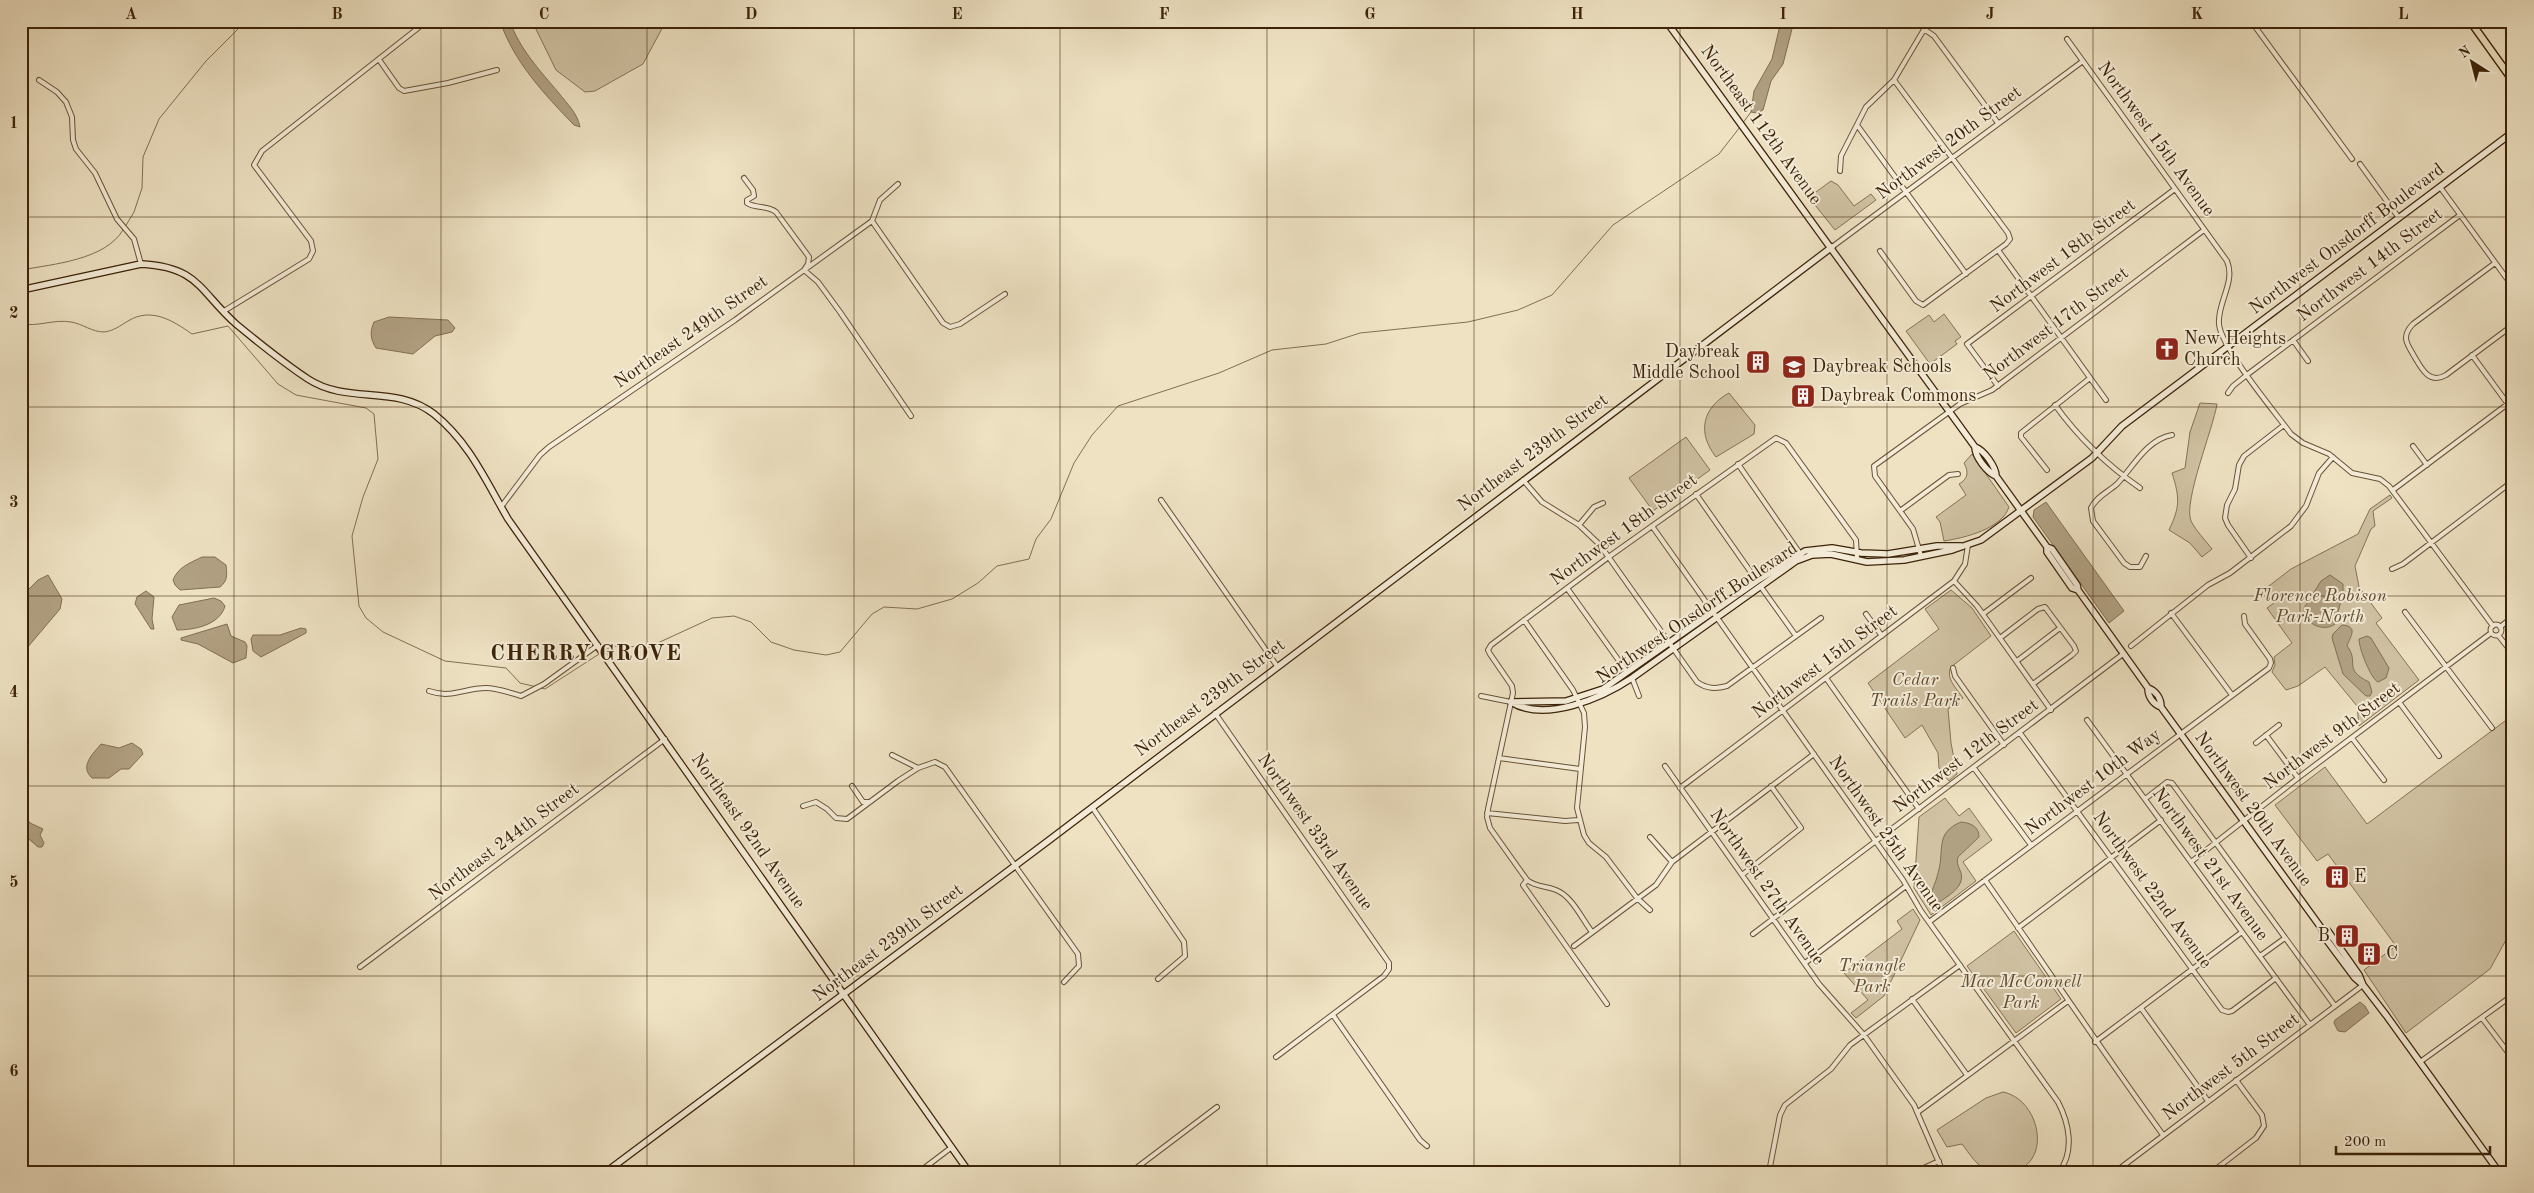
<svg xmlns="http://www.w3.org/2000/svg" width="2534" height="1193" font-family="'Old Standard TT',serif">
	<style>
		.green { fill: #d0c2a3; stroke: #867256 }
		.water { fill: #b1a183; stroke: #826f52 }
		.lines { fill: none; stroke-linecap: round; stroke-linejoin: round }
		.stream { stroke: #826f52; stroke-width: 1 }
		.street-casing { stroke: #685337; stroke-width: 6 }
		.secondary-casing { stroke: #3c2308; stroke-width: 8 }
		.primary-casing { stroke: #3c2308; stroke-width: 9 }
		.street { stroke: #f4ecd8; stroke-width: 4 }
		.secondary { stroke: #f4ecd8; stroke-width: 5.5 }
		.primary { stroke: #eee2c3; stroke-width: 6 }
		.grid { fill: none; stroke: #3c2308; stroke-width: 1; stroke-opacity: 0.55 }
		.labels { text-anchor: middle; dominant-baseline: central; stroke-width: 4; stroke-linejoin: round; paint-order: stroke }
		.street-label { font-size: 18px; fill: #3c2308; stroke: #f4ecd8 }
		.poi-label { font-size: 18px; fill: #3c2308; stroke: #f4ecd8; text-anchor: start }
		.park-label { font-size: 18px; font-style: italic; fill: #614b2f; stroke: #f4ecd8 }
		.district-label { font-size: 22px; font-weight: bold; letter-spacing: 1px; fill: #3c2308; stroke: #f4ecd8 }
		.neatline { fill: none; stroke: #3c2308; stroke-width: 2 }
		.grid-label { font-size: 16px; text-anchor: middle; font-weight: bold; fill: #3c2308 }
	</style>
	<rect width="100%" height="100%" fill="#eee2c3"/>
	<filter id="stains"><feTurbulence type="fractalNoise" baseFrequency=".004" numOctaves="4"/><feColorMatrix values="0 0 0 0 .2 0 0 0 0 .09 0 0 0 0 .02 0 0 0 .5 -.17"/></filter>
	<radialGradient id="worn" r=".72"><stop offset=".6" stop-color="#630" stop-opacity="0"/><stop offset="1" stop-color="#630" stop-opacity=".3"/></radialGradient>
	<path class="green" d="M532,21h134l-23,43 -48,27 -10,1 -29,-22z
		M1831,181l7,4 16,21 17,-12 5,6 -41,30 -28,-35 7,-5 2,2z
		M1944,314l17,23 -6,4 2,3 -27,20 -24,-33 23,-16 5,7z
		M1729,393l26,32 -1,9 -38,23c-19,-24 -14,-49 13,-64z
		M2200,403l17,1c-4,25 -34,98 -26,117 5,10 15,20 21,28l-10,8 -12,-14 -21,-13c11,-23 11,-32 3,-57l13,-5 5,-36z
		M1686,437l24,33 -57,41 -24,-33z
		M1972,454l37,53c-7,22 -45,31 -65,34l-4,-19 -4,-5 30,-22 -7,-11c9,-5 10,-12 5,-21z
		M2390,495l2,3 -19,13 2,15 -4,3 -16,37 4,21 23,31 -6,5 43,57 -60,46 -2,-20 -32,-39 -27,19 -12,4 -14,-18 3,-7 -1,-8 18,-14 -25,-35 7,-5 -9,-14 26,-20 67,-35 12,-25z
		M1951,590l21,18 19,28 -40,31c-6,11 6,22 12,31l-15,11 3,34 6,31 -8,7 -10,-13 -1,-15 -16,-28 -17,13 -37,-55 71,-54 -14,-20z
		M2513,715v212l-23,42 -84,64 -42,-63 32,-24 -68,-92 -11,7 -42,-56 50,-38 42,57z
		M1945,798l14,18 10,-8 23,32 -29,22 13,19 -45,34 -17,-27 5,-71z
		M1913,909l7,11 -36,76 -28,22 -5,-5 17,-13 -24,-27 58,-44 -5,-8z
		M2014,931l47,68 -45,34 -49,-67z
		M2003,1092c40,8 51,80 1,80 -5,0 -11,1 -15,-1 -12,-4 -20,-18 -27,-27l-15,3 -10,-17 49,-32z"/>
	<path class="water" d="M500,21h10c8,26 31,51 48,71 9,12 19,20 22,35l-6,-2c-30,-31 -60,-63 -74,-104z
		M1781,21h13l-11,43 -12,17 -8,29 -6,3 -6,-1 3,-21 18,-32z
		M389,317l59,3 7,8 -3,4 -17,4 -22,18 -37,-6c-6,-9 -6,-17 -2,-26z
		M2046,502l78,109 -15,12 -76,-106 1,-7z
		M202,557h13l11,8c1,9 2,16 -6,22l-40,3 -5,-5 -2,-5c5,-13 17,-17 29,-23z
		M48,575l14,24 -2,10 -39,46v-48l5,-4 -1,-10 13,-13z
		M2330,575l13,9v9l-8,31c-12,9 -32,-1 -31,-16l17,-27z
		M146,591l8,6 -2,22 2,10h-3l-16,-25 2,-7z
		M214,598l7,3 4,5c-5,19 -31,24 -48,24l-5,-13 7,-12z
		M227,624l4,12 14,6 2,4 -1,12 -13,5 -35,-19 -17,-4v-2z
		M2342,625c17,1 8,12 5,21 13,16 -5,23 22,36l3,10 -2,4h-4l-23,-22 -11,-36 1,-4z
		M301,628l5,1v4l-45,24 -8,-6 -2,-12 2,-4h27z
		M2367,636l4,2 18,30 -3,10 -8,4c-7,-3 -19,-33 -19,-43z
		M132,743l9,6 2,5 -14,15h-8l-12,9h-17c-13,-12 1,-24 9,-34l18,4z
		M21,811l9,12 13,6 -3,6 4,8 -2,4h-4l-17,-15z
		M1961,822c9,1 18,4 18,15l-21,20c-2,6 1,10 3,16 4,15 -15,24 -26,32l-3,-1 -3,-4c2,-9 7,-17 9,-27 7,-22 -4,-40 23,-51z
		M2360,1002l5,4 4,7 -24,19 -7,-1 -4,-8 1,-3z"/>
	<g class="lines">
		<path class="stream" d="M1742,124l9,-12
			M125,227l9,-15 8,-24 1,-31 16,-38 47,-58 33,-33
			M21,270c33,-6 84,-10 102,-40
			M21,324c17,3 33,-5 50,-2 12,2 21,10 33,10 9,-1 16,-6 24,-11 23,-14 44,-1 64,13l36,-8 50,58 18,11 70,13 8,6 4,45 -15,38 -11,39 7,70 7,12 17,14 62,29 61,7 14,15 17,4
			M605,651l6,-5 38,1 63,-29 22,-2 17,6 20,20 23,8 32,5 14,-3 32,-38 12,-7 33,2 35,-10 26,-16 19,-17 32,-7 7,-20 15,-20 23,-56 18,-28 26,-29 101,-33 53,-23 54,-6 34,-11 108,-11 50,-12 34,-15 61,-70 106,-71 21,-27
			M541,688l4,1 54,-35"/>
		<defs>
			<path id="street" d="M2251,21l101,138
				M1924,29l10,7 64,87
				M2067,39l160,222c9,21 -10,42 -8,63 2,24 56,88 72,110l12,9 26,11 23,19 28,6 9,7 104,140
				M380,61l19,27 5,3 44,-8 49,-13
				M39,80l18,12 9,10 6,15 1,23 3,9 19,24 22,46 17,20 7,25
				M1857,125l109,149
				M2360,164l39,54
				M1840,171l1,-15 25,-49 28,-27 35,-59
				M744,178l9,12 1,6 -7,4v3c9,6 21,2 29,9l33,45 -1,7 -4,6 14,12 22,30 71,104
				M2440,187l73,100
				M872,221l71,102 7,4 10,-3 45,-30
				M1832,247l251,-186
				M1998,250l108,150
				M1880,251l36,50 7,4 83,-61 4,-5 -2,-6 -114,-153
				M2495,263l-82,61c-4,4 -7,8 -7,14 0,6 5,12 8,18 7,12 15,29 32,19l67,-50
				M224,311l85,-52 4,-8 -2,-10 -57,-76 8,-14 165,-130
				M2293,340l15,21
				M2472,355l41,56
				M1998,386l-31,-42 208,-155
				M2228,393l5,-7 15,-12 212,-159
				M2055,405c23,32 52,60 85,83
				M2413,446l14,19
				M1738,464l63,91
				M2047,470l-26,-33v-4l69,-55
				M1523,480l19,22 37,23 21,20 97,137c10,7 19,7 30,4l94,-68
				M2393,490l120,-90
				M1696,494l61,87
				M1161,500l116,166
				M501,507l39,-52 9,-8 186,-127 137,-99 8,-21 18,-16
				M1900,511l49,-36 9,-1
				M1579,525l15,-18 9,-4
				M1652,526l251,354 18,31 137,191c11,21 17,49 1,70
				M1921,556l-8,-27 -38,-53 -1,-10 86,-62 32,-14 212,-160
				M2146,556l-6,11h-10l-6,-4 -31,-42 -2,-13c5,-11 17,-16 26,-24 17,-18 29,-44 55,-49
				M2251,558l-23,-33 -3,-7 2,-13 8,-16 4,-24 5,-9 40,-31
				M2392,569l11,-5 110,-83
				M1954,581l23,25 74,104
				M1761,587l35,49
				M1567,588l60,84
				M2405,612l87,116
				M2171,613l61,82
				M1866,614l16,22
				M1983,614l48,-36
				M1524,620l49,70 11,23 1,14 -8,81 7,27 5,8 17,14 31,41 13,12
				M2490.5 630a5.5 5.5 0 1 1 11 0a5.5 5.5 0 1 1-11 0Z
				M2500,627l13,-10
				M2498,635l15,19
				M2000,638l38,-29 7,-2 29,39 2,5 -4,4 -39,29
				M2131,646l77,-61 22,-12 61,-47 15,-20 13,-33 14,-16
				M2017,661l43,-33
				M1953,668l2,8 49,69
				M1632,678l7,18
				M1826,678l93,131
				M429,691c23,8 35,-3 57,-3 12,0 24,5 35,8l23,-12 54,-39
				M1481,696l30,6
				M2399,702l40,54
				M1215,713l174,250v6l-5,7 -108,81
				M2087,720l223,305
				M2020,733l202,277 6,2 4,-1 44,-33
				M2266,735l32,43
				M2352,738l32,42
				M2256,743l23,-18
				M892,755l26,13
				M1499,758l81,11
				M1665,766l154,218 45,51 50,70 29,67
				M1974,768l57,77
				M852,786l11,16h7
				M1680,788l274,-207 11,-17 3,-19
				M2145,799l22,-17 5,1 163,223
				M803,806l13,-4 11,7 9,9 11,1 51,-38 20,-13 17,-6 10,5 133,187 1,12 -15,16
				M1092,807l92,135 1,14 -27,23
				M1487,813l78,8 13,-1
				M1650,837l22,25
				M2191,862l107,-84 193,-145
				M1742,875l59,-47 -30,-42
				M1527,880l-4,5 84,119
				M1985,880c60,85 117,171 178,255
				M1929,922l340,-254 2,-5 -1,-4 -25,-35 -1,-8
				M2018,928l143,-108
				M1592,932c-10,-13 -20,-36 -36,-42 -10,-4 -20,-3 -29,-10l-37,-52 -3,-11 1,-8 25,-116 -1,-7 -22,-32 -2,-4 3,-5 119,-89 166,-118 10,5 70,97 1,18
				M1753,934l370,-280
				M1574,946l82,-61 16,-23 142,-108
				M2260,956l25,-18
				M1805,963l101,-77
				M360,967l305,-228
				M1912,999l55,76
				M2141,1008l67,93
				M1333,1015l87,125 7,6
				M2482,1018l31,41
				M2095,1042l147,-110
				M2420,1062l93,-67
				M1918,1112l150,-111
				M919,1172l33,-25
				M1131,1172l86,-65
				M1769,1172l11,-57 5,-10 46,-36 19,-24 110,-80
				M1915,1172l24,-11
				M2115,1172l248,-187
				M2212,1172l44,-34 8,-12 -2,-11 -26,-35
				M2503,1172l10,-8"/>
			<path id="secondary" d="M1666,21l309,426c9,3 21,20 21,29
				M21,290l120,-26c58,3 58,27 95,60 23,19 48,39 72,55 40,26 87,5 126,35 35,28 52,67 74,105l461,653
				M1975,447c0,10 12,25 21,29l51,71 5,2 25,36 1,5 70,98c8,3 13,10 13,19l161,222 1,6 32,43 8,7 23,30 113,157
				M2047,547v5l25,36 6,2
				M2148,688c0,9 5,16 13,19
				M1511,702c34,21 91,-4 121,-24l164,-117 16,-6 19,-1 36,8 37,-2 48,-10 29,-10 111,-82 30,-32 391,-294
				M1511,702l55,-1 37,-12 154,-108 48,-30 27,-3 29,5 27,1 49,-8h24
				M2322,929l6,2 31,44 4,10
				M606,1172l442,-331 784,-594"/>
			<path id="primary" d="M2470,21l43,60"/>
		</defs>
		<use href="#street" class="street-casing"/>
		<use href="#secondary" class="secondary-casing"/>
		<use href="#primary" class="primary-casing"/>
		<use href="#street" class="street"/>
		<use href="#secondary" class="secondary"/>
		<use href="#primary" class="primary"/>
	</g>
	<path class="grid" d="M234,21v1151M441,21v1151M647,21v1151M854,21v1151M1060,21v1151M1267,21v1151M1474,21v1151M1680,21v1151M1887,21v1151M2093,21v1151M2300,21v1151M21,217h2492M21,407h2492M21,596h2492M21,786h2492M21,976h2492"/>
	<defs>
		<symbol id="church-square" viewBox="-11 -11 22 22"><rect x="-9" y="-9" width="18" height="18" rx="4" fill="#8f2418" stroke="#f4ecd8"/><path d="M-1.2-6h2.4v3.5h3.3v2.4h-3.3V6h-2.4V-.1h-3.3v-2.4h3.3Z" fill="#fff"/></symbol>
		<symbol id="building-square" viewBox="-11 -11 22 22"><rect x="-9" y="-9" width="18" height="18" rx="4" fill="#8f2418" stroke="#f4ecd8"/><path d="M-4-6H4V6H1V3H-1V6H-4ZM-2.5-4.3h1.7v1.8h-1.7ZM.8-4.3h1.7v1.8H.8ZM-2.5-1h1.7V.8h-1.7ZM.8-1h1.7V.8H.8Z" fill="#fff"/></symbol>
		<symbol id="school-square" viewBox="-11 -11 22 22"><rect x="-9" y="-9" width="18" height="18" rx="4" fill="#8f2418" stroke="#f4ecd8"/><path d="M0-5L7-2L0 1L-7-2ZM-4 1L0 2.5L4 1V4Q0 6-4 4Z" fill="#fff"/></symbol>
	</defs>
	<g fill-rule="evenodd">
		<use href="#church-square" x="2153" y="335" width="28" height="28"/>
		<use href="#building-square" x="1744" y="348" width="28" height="28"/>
		<use href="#school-square" x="1780" y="353" width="28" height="28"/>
		<use href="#building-square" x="1789" y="382" width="28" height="28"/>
		<use href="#building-square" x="2323" y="863" width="28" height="28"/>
		<use href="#building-square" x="2333" y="922" width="28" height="28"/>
		<use href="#building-square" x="2355" y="940" width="28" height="28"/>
	</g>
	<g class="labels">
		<g class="street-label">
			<text transform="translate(1761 125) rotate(54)">Northeast 112th Avenue</text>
			<text transform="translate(2156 139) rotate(54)">Northwest 15th Avenue</text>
			<text transform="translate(1949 143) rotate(-37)">Northwest 20th Street</text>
			<text transform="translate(2347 239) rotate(-37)">Northwest Onsdorff Boulevard</text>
			<text transform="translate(2063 256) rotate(-37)">Northwest 18th Street</text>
			<text transform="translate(2370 265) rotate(-37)">Northwest 14th Street</text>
			<text transform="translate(2056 324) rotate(-37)">Northwest 17th Street</text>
			<text transform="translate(691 332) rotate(-35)">Northeast 249th Street</text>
			<text transform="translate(1533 453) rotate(-37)">Northeast 239th Street</text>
			<text transform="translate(1624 530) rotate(-36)">Northwest 18th Street</text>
			<text transform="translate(1697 613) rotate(-34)">Northwest Onsdorff Boulevard</text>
			<text transform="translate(1825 662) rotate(-37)">Northwest 15th Street</text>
			<text transform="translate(1210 698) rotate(-37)">Northeast 239th Street</text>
			<text transform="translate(2332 736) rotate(-37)">Northwest 9th Street</text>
			<text transform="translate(1966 756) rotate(-37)">Northwest 12th Street</text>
			<text transform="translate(2093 782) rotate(-37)">Northwest 10th Way</text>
			<text transform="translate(2253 809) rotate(54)">Northwest 20th Avenue</text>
			<text transform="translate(748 831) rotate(55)">Northeast 92nd Avenue</text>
			<text transform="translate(1315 832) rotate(55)">Northwest 33rd Avenue</text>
			<text transform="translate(1886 834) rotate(55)">Northwest 25th Avenue</text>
			<text transform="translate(504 842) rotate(-37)">Northeast 244th Street</text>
			<text transform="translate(2210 864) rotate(54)">Northwest 21st Avenue</text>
			<text transform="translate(1767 887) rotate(55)">Northwest 27th Avenue</text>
			<text transform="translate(2152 890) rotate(54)">Northwest 22nd Avenue</text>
			<text transform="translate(888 943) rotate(-37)">Northeast 239th Street</text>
			<text transform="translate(2231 1067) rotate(-37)">Northwest 5th Street</text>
		</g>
		<g class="poi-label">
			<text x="2184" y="339">New Heights<tspan x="2184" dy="21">Church</tspan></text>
			<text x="1740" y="352" text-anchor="end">Daybreak<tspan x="1740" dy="21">Middle School</tspan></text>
			<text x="1812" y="367">Daybreak Schools</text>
			<text x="1820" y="396">Daybreak Commons</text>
			<text x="2354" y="877">E</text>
			<text x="2330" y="936" text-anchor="end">B</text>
			<text x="2386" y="954">C</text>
		</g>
		<g class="park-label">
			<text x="2320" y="596">Florence Robison<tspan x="2320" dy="21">Park-North</tspan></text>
			<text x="1915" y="680">Cedar<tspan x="1915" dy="21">Trails Park</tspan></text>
			<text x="1872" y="966">Triangle<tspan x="1872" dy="21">Park</tspan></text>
			<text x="2021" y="982">Mac McConnell<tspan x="2021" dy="21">Park</tspan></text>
		</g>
		<g class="district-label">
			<text x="586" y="654">CHERRY GROVE</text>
		</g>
	</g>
	<rect width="2534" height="1193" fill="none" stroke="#eee2c3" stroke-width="55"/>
	<g transform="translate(2472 62) rotate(324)" stroke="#f4ecd8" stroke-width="4" paint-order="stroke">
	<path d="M0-4L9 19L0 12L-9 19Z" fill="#3c2308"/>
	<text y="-8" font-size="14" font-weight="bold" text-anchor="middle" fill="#3c2308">N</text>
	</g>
	<path d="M2336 1146v8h154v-8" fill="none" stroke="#3c2308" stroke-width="2.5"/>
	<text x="2344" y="1146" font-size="15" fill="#3c2308" stroke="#f4ecd8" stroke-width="4" paint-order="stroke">200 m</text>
	<rect x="28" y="28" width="2478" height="1138" class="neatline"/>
	<g class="grid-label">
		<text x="131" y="19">A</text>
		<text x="337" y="19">B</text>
		<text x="544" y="19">C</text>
		<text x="751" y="19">D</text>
		<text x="957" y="19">E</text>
		<text x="1164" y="19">F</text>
		<text x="1370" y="19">G</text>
		<text x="1577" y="19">H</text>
		<text x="1783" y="19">I</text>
		<text x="1990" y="19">J</text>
		<text x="2197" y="19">K</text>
		<text x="2403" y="19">L</text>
		<text x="14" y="128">1</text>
		<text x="14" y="318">2</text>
		<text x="14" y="507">3</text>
		<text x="14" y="697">4</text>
		<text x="14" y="887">5</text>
		<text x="14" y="1076">6</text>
	</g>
	<rect width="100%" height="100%" filter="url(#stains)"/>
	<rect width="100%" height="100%" fill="url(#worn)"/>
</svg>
